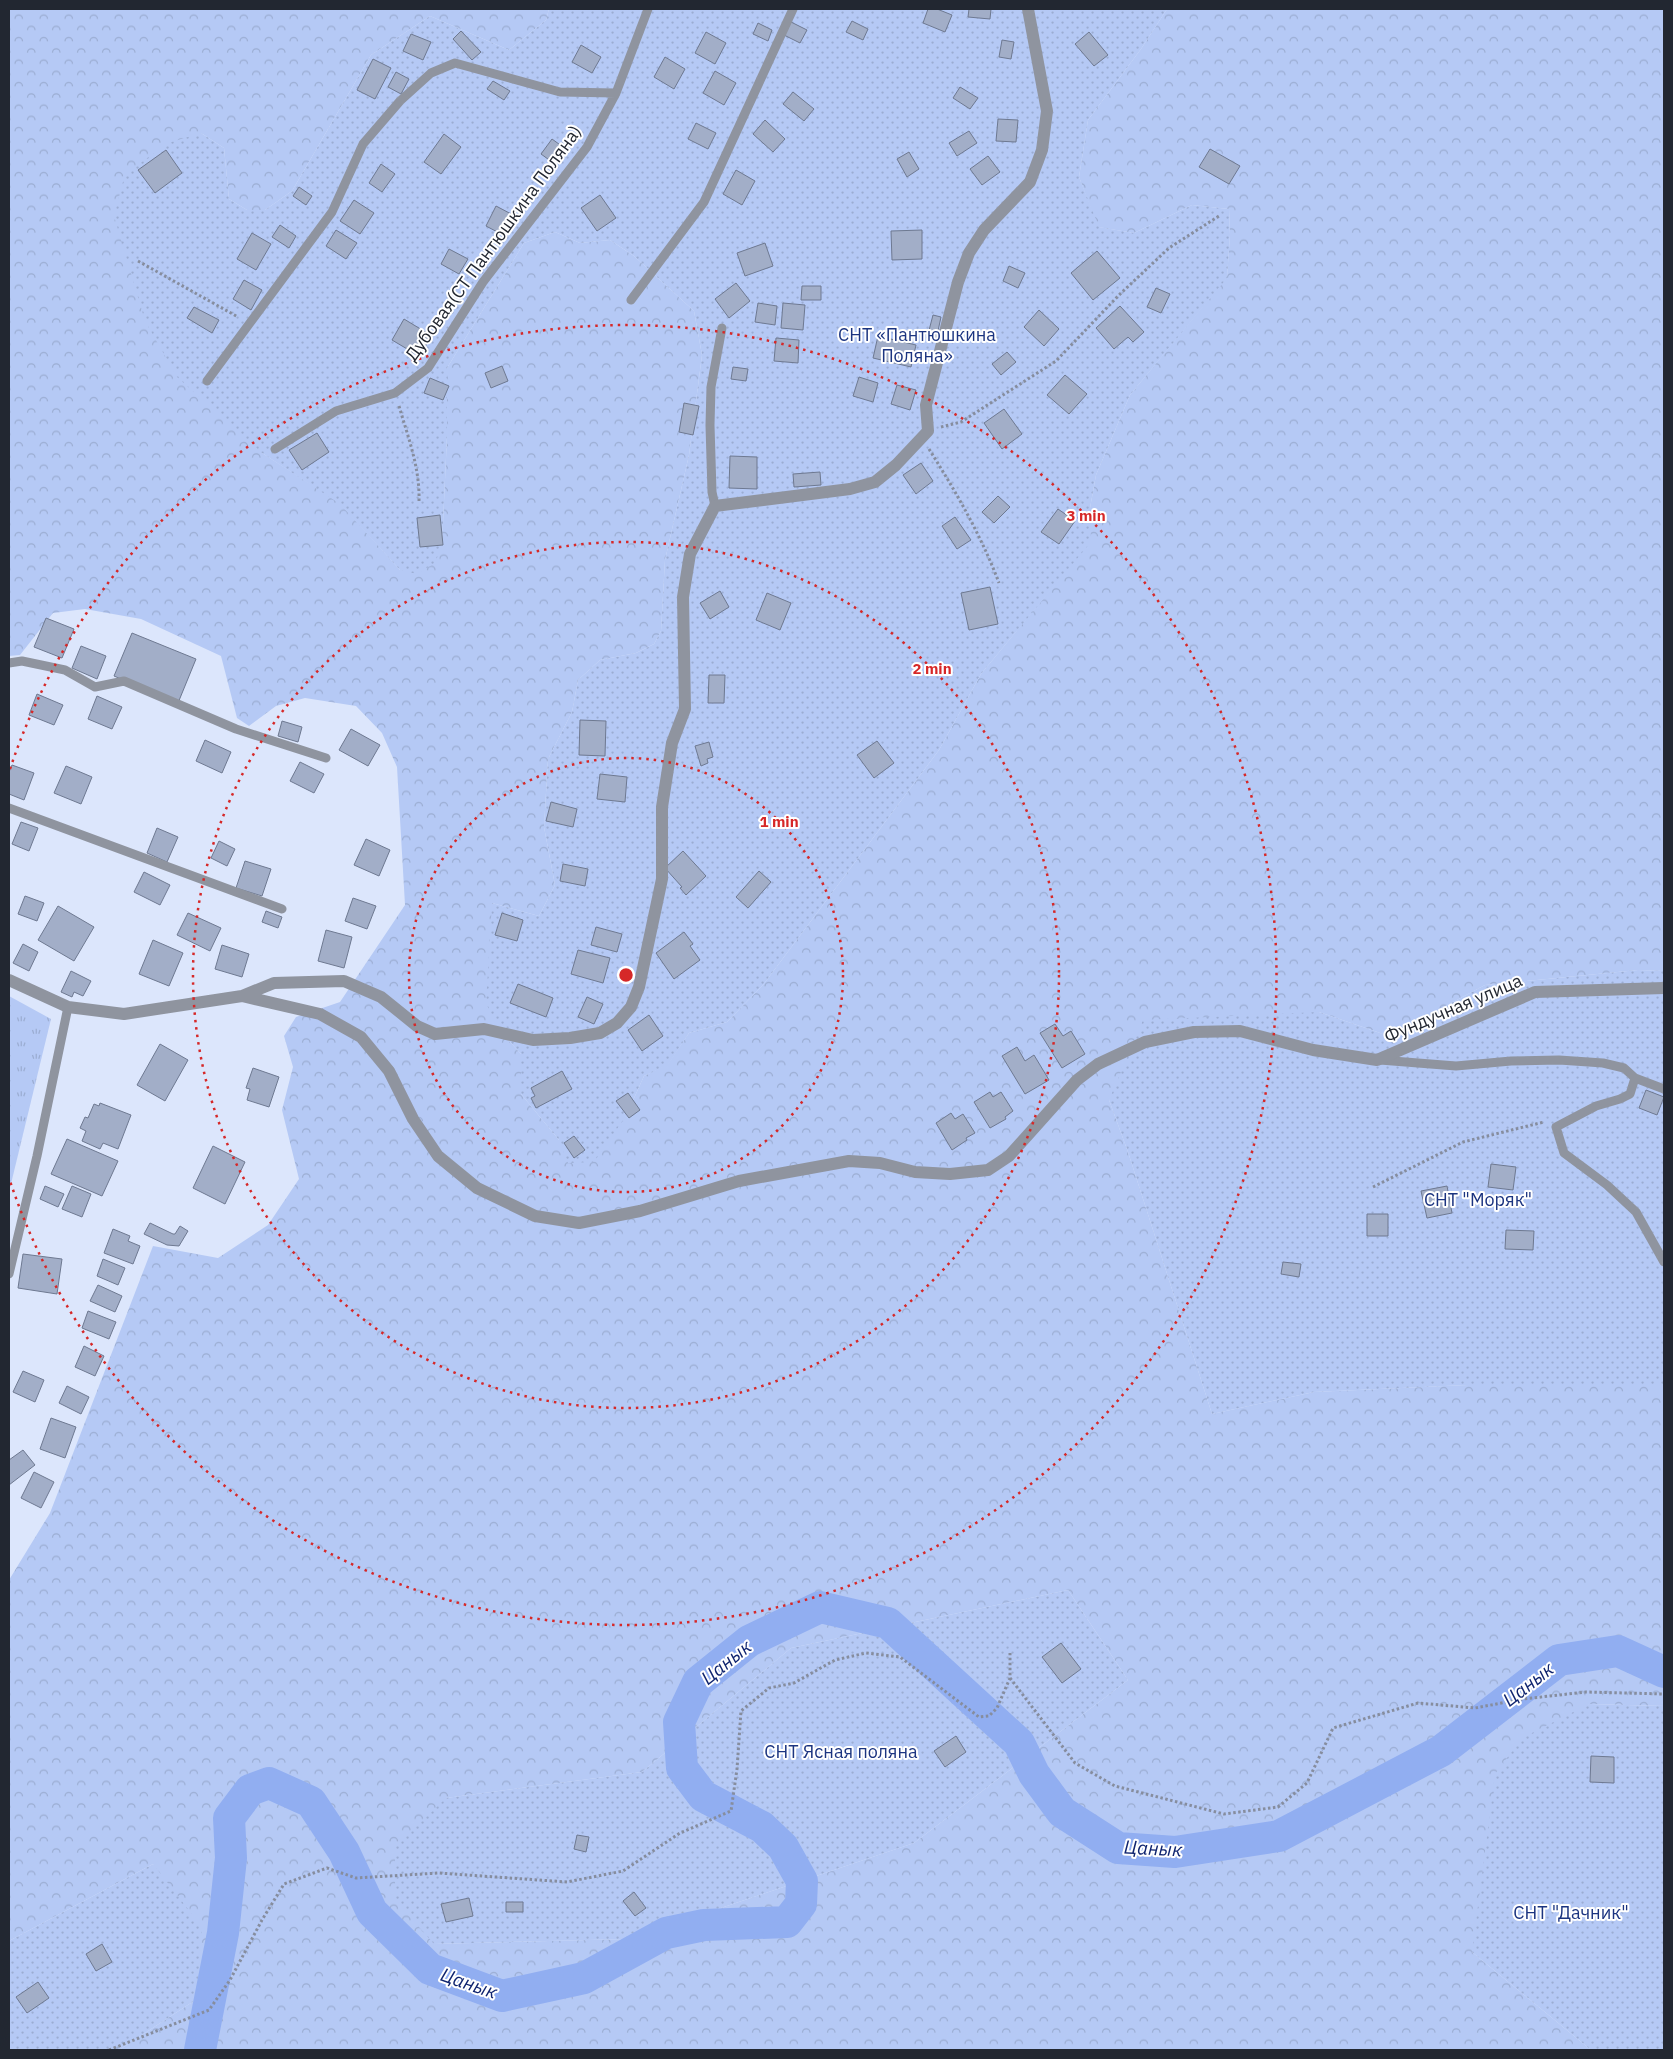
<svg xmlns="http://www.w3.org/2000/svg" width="1673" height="2059" font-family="'IBM Plex Sans',sans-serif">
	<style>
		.grass { fill: url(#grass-tufts) }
		.forest { fill: url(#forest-crowns); fill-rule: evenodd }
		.garden { fill: url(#garden-dots) }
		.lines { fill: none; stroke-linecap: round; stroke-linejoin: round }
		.river { stroke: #91aef1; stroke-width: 32 }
		.building { fill: #a2aec8; stroke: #6e7991 }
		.path { stroke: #868d9e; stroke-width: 3; stroke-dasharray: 2.5 2.5; stroke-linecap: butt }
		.lane { stroke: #8f949f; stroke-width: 9 }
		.street { stroke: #8f949f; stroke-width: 12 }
		.ring { fill: none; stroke: #d62828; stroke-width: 2.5; stroke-dasharray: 2.5 5 }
		.labels { text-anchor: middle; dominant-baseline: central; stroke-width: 4; stroke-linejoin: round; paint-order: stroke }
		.street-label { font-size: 18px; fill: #222731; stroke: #fff }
		.park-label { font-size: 18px; fill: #1b3480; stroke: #fff }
		.water-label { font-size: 19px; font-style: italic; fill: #0f246f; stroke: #fff }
		.centre { fill: #d62828; stroke: #fff; stroke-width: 2.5 }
		.ring-label { font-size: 15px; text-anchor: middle; font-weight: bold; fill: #d62828; stroke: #fff; stroke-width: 4; stroke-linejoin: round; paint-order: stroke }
	</style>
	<defs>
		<pattern id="grass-tufts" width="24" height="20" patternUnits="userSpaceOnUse" patternTransform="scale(1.25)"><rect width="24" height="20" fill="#b5c9f5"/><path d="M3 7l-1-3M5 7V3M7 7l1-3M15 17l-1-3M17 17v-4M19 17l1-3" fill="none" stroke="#9badd2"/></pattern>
		<pattern id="forest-crowns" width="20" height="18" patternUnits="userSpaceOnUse" patternTransform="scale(1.25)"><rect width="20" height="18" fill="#b5c9f5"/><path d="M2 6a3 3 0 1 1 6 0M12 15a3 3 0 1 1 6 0" fill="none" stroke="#9badd2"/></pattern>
		<pattern id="garden-dots" width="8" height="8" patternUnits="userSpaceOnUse" patternTransform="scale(1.25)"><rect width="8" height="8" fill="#b5c9f5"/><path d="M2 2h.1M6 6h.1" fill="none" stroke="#9badd2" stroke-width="1.8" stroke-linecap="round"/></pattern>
	</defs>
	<rect width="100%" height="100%" fill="#dce6fc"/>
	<path class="grass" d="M9,996l42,23 -42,173z"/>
	<path class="forest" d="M9,9h540l-3,11 -37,30 -79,-34 -59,39 -79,136 -27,19h-18l-18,-11 -5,-51 -23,-15 61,320 78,50 60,67 42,-25 5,-109v-68l77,-125 31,-11 25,11 30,-3 24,16 60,55 8,44 -13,100 -24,105 -4,71 -7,13 -18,9 -36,7 -22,20 -6,32 -24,47 -4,68 11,58 -16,31 -47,-13 6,126 23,25v40l38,46 67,-24 18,-40 24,-12 21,-31 38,-11 36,-37 176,-235 42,-76 109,-132v-34l6,-33 34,-80 97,-118 3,-42 -1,-26 -37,-4 -58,28 -36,-6 -19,-50 9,-57 53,-71 26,-40h497v962l-26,-1 -153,15 -96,51 -70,-24 -210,88 19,52 84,262 102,-22 153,-7h197v321l-75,-2 -117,248 119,98h-1472l78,-51 -44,-135 -144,77v-361l41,-67 103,-267 65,12 50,-33 31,-46 -17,-69 11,-43 -9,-31 12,-19 44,-15 65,-97 -8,-138 -15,-34 -26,-27 -51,-8 -29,8 -27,20 -12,-8 -16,-62 -80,-37 -56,-10 -32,4 -33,42 -11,1zM1068,1590l60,90 -214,163 -285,96 -195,5 12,-146 196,-26 149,-124z"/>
	<path class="garden" d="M549,9h618l-26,40 -53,71 -9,57 20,50 35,6 58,-28 37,4 1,26 -3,43 -97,117 -34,80 -6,33 1,34 -110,132 -42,76 -176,235 -36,37 -38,11 -21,32 -24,11 -18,40 -32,46 -26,1 -9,-23 -38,-46v-40l-23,-25 -12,-26 6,-100 47,13 16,-31 -11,-58 4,-68 24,-47 6,-32 22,-20 36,-7 18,-9 7,-13 4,-71 24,-105 13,-100 -8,-44 -60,-55 -24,-16 -30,3 -25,-11 -31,11 -77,125v68l-5,109 -7,18 -18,11 -17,-4 -60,-66 -78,-51 -85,-76 -32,-56 -31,-105 11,-42 43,-31 33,-10 23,15 5,51 18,11h18l27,-19 79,-136 59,-39 79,34 37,-30z
		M1638,970l26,1v414h-197l-153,7 -102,22 -84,-262 -19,-52 34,-80 176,-8 70,24 96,-51z
		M1068,1590l60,90 -214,163 -285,96 -195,5 -39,-44v-54l51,-48 196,-26 149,-124z
		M1589,1704l75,2v344h-73l-119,-98 23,-178 27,-36z
		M153,1864l49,63 -5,72 -78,51h-110v-109z"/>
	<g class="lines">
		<path class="river" d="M200,2050l23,-117 8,-75 -2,-40 21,-28 19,-7 42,19 33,50 28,60 58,57 72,27 82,-18 82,-45 38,-8 83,-3 14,-18 1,-23 -19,-34 -21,-20 -59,-31 -21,-28 -3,-46 19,-40 51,-41 71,-34 68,16 131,120 15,31 28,38 56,36 57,4 104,-16 162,-85 118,-91 59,-9 46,21"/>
	</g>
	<path class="building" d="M928,9h9l15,6 -7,17 -22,-9z
		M969,9h22l-1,10 -22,-2z
		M852,21l16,8 -5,11 -17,-8z
		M791,22l16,8 -7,13 -16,-8z
		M758,23l14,7 -4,11 -15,-7z
		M461,31l20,21 -9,8 -19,-21z
		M706,32l20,11 -11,21 -20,-11z
		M1089,32l19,23 -14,11 -19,-22z
		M411,34l20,8 -8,18 -20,-9z
		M1002,40l12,2 -3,17 -12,-2z
		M581,45l20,12 -9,16 -20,-11z
		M665,57l20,12 -11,20 -20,-12z
		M373,59l18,9 -16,31 -18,-9z
		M715,71l21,12 -12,22 -21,-12z
		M396,72l13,7 -8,15 -13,-7z
		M493,81l17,10 -6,9 -17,-11z
		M960,87l18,11 -8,11 -17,-11z
		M793,92l21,17 -10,12 -21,-17z
		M998,119l20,1 -2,22 -20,-1z
		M765,120l20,19 -12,13 -20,-18z
		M696,123l20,10 -8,16 -20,-10z
		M969,131l8,12 -20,13 -8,-13z
		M444,134l17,13 -20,27 -17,-12z
		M552,139l11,8 -11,15 -11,-8z
		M1210,149l30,17 -11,18 -30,-17z
		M166,150l16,23 -27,20 -17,-23z
		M909,152l10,17 -12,8 -10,-18z
		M988,156l12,16 -18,13 -12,-16z
		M381,164l14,10 -13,18 -13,-9z
		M736,170l19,11 -13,24 -19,-11z
		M299,187l13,9 -6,9 -13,-9z
		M600,195l16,23 -19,13 -16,-23z
		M354,200l20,13 -14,21 -20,-13z
		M496,206l19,10 -10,20 -19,-10z
		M280,225l16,11 -7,12 -17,-11z
		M336,230l21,13 -11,16 -20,-13z
		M922,230v29l-30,1 -1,-29z
		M252,233l19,11 -15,26 -19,-11z
		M765,243l8,23 -28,10 -8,-23z
		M449,249l19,10 -9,15 -18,-10z
		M1097,251l23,27 -27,22 -22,-27z
		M1009,266l16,7 -7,15 -15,-7z
		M244,280l18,10 -11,20 -18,-11z
		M736,283l14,18 -21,17 -14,-19z
		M802,286h19v14h-20z
		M1156,288l14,6 -9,19 -14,-6z
		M758,303l19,3 -2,19 -20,-3z
		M783,303l22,2 -2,25 -22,-2z
		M1120,306l24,26 -11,10 -5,-5 -14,12 -18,-21z
		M194,307l25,13 -7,13 -25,-15z
		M1039,310l20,19 -15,17 -20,-19z
		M933,315l8,2 -5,23 -9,-2z
		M404,319l28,17 -13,20 -27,-16z
		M878,336l38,9 -5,22 -38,-9z
		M776,338l23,2 -1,23 -24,-2z
		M1007,352l9,10 -15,13 -9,-11z
		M502,366l6,15 -17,7 -6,-15z
		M733,367l15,2 -2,12 -15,-2z
		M1065,375l22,19 -18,20 -22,-19z
		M859,377l19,6 -5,19 -20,-6z
		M430,378l19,8 -6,14 -19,-7z
		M897,385l19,5 -6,20 -19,-6z
		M684,403l15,3 -6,29 -14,-3z
		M1004,409l18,25 -20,15 -18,-26z
		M317,433l12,19 -27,18 -13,-20z
		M730,456l27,1v32l-28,-1z
		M921,463l12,18 -17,13 -13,-19z
		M820,472l1,13 -27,2 -1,-13z
		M998,496l12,11 -16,16 -12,-11z
		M1058,509l17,12 -16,23 -18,-12z
		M440,515l3,30 -23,2 -3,-29z
		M955,517l16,23 -14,9 -15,-23z
		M990,587l8,37 -29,6 -8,-37z
		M720,591l9,16 -19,12 -10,-16z
		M767,593l24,10 -11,27 -24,-10z
		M46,618l28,11 -12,29 -28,-11z
		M132,633l64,26 -18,44 -64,-27z
		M81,646l25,10 -9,23 -25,-11z
		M709,675h16l-1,28h-16z
		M37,694l26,11 -9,20 -25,-10z
		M97,696l25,11 -10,22 -24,-10z
		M580,720l26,1 -1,35 -26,-1z
		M282,721l20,6 -4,15 -20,-6z
		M351,729l29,16 -12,21 -29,-16z
		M205,740l26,12 -9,21 -26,-12z
		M877,741l17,22 -20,15 -17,-23z
		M709,742l4,15 -6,2 1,4 -7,3 -6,-20z
		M300,762l24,12 -10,19 -24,-12z
		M12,765l22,8 -10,27 -15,-6v-22z
		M66,766l26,11 -11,27 -27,-11z
		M600,774l27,3 -2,25 -28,-3z
		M551,802l26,7 -4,18 -27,-6z
		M21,822l17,6 -9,23 -17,-7z
		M157,828l21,9 -11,25 -20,-9z
		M366,839l24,11 -11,26 -25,-11z
		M219,841l16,8 -8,17 -16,-8z
		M683,851l23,25 -20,19 -6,-7 2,-1 -17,-19z
		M245,861l26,8 -9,27 -26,-8z
		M563,864l25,5 -3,17 -25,-5z
		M759,871l12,11 -23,26 -12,-11z
		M144,872l26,13 -10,20 -26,-13z
		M25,896l19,7 -7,18 -19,-7z
		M353,898l23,8 -9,23 -22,-8z
		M58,906l36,21 -20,34 -36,-21z
		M266,911l16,6 -4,11 -16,-6z
		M188,913l33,15 -11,23 -33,-16z
		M502,913l21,7 -6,21 -22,-6z
		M596,927l26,7 -5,18 -26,-7z
		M326,930l26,7 -8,31 -26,-7z
		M684,932l9,12 -3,2 10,14 -26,19 -18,-26z
		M153,940l30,13 -14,33 -30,-12z
		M23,944l15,8 -9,19 -16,-8z
		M222,945l27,9 -7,23 -27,-8z
		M578,950l32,8 -7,25 -32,-9z
		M71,971l20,10 -8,15 -9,-4 -2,5 -11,-5z
		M518,984l35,14 -7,19 -36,-14z
		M587,997l16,7 -9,20 -16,-7z
		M649,1015l14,21 -21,15 -14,-21z
		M1055,1024l8,12 8,-5 14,23 -23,14 -22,-35z
		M160,1044l28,16 -23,41 -28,-16z
		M1017,1047l8,14 9,-6 15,25 -24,14 -23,-38z
		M253,1068l26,9 -10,30 -22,-7 3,-11 -4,-1z
		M562,1071l10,18 -36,19 -5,-10 4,-2 -4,-8z
		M1646,1090l18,7 -7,18 -18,-7z
		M990,1092l3,5 8,-5 12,19 -8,6 1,2 -16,9 -16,-26z
		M628,1093l12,17 -11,8 -13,-17z
		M100,1103l31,12 -13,34 -15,-6 -3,6 -18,-8 4,-10 -6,-3 5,-11 3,1 6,-14 5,2z
		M951,1113l4,6 8,-5 12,19 -9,5 1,2 -15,10 -16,-27z
		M574,1136l11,14 -11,8 -10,-15z
		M67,1139l51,22 -16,35 -51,-22z
		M213,1146l32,16 -20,42 -32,-16z
		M1491,1164l25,3 -3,23 -25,-3z
		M45,1186l19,8 -6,13 -18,-8z
		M72,1186l19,8 -9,23 -20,-8z
		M1447,1186l5,27 -25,5 -6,-27z
		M1367,1214h21v22h-21z
		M150,1223l23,11h2l5,-8 8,5 -9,15 -12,-1 -23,-11z
		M113,1229l17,7 -2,5 12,5 -7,18 -29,-11z
		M1506,1230l28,1 -1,19 -28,-1z
		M23,1254l39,5 -5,35 -39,-6z
		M103,1259l22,9 -7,17 -21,-9z
		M1283,1262l18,2 -2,13 -18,-3z
		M98,1285l24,11 -7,16 -25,-11z
		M88,1311l28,11 -7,17 -27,-11z
		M84,1346l20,10 -9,20 -20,-9z
		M23,1371l21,9 -9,22 -22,-10z
		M67,1386l22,11 -8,17 -22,-11z
		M51,1418l25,9 -11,31 -25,-9z
		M23,1450l12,15 -26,20v-25z
		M34,1472l20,10 -13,26 -20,-10z
		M1061,1643l20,26 -19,14 -20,-26z
		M956,1736l10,16 -21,15 -11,-16z
		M1591,1756l23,1v26l-24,-1z
		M577,1835l12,2 -3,15 -12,-3z
		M634,1892l12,16 -11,8 -12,-15z
		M469,1898l4,18 -27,6 -5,-18z
		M506,1902h17v10h-17z
		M102,1944l10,18 -16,9 -10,-17z
		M38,1982l11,16 -22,15 -11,-16z"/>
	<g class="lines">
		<path class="path" d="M138,261l100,56
			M399,406c9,31 21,62 20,95
			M941,427l20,-5 95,-61 63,-66 50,-47 50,-32
			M929,449c27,43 52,86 70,134
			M1373,1187l90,-45 81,-20
			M1010,1678l65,85 40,23 109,28 54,-7 29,-24 26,-55 85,-25 57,5 48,-9 63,-7 78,2
			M109,2050l100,-40 21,-30 32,-60 22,-36 43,-16 29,10 83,-5 128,9 56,-11 57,-38 51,-22 6,-42 4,-58 28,-23 25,-5 41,-23 31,-7 34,4 79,60 10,-1 8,-8 13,-30v-25"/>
		<path class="lane" d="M631,300l73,-98 89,-193
			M207,381l125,-169 31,-68 37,-43 31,-28 24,-10 105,29 56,1
			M275,449l61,-38 59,-18 33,-25 55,-86 104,-135 29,-54 32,-84
			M715,506l-3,-14 -2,-67 1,-38 11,-59
			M9,663l13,-2 43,9 30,17 29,-6 112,48 90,29
			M9,808l273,101
			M1380,1060l76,6 55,-5 48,-1 44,3 21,5 11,10 -5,16 -10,5 -24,7 -40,21 8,26 43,32 29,27 28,50
			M1635,1078l29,11
			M9,1274l28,-118 31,-149"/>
		<path class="street" d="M9,980l59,27 56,7 118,-18 32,-13 70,-2 37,16 36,29 18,8 49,-5 49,11 37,-2 30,-5 17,-10 14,-16 8,-20 23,-108v-72l10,-64 13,-34 -2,-112 7,-43 25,-48 135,-17 25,-7 21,-17 32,-34 -2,-26 32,-123 11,-29 15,-23 46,-48 12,-32 5,-39 -19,-102
			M242,996l78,18 41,23 28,34 24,48 25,37 39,32 58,28 44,7 61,-12 99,-30 110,-20 31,2 35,9 35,2 38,-4 21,-14 68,-76 21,-16 47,-22 49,-10 46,-1 73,19 64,10 158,-68 129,-4"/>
	</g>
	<g class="ring">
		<circle cx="626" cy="975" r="217"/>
		<circle cx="626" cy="975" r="433"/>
		<path d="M10 769A650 650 0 1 1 10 1181"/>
	</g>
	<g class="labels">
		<g class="street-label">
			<text transform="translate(493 243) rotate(-54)">Дубовая(СТ Пантюшкина Поляна)</text>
			<text transform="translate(1453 1008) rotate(-23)">Фундучная улица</text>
		</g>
		<g class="park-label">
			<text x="917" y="334">СНТ «Пантюшкина<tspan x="917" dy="21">Поляна»</tspan></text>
			<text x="1478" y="1199">СНТ "Моряк"</text>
			<text x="841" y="1751">СНТ Ясная поляна</text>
			<text x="1571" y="1912">СНТ "Дачник"</text>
		</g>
		<g class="water-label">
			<text transform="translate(726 1662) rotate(-39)">Цанык</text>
			<text transform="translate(1528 1684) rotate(-38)">Цанык</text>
			<text transform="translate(1153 1848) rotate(3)">Цанык</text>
			<text transform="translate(469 1983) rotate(19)">Цанык</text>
		</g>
	</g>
	<circle cx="626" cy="975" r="8" class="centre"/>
	<g class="ring-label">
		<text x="1086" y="521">3 min</text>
		<text x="932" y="674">2 min</text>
		<text x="779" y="827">1 min</text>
	</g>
	<rect width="1673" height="2059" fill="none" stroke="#222731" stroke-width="20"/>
</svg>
